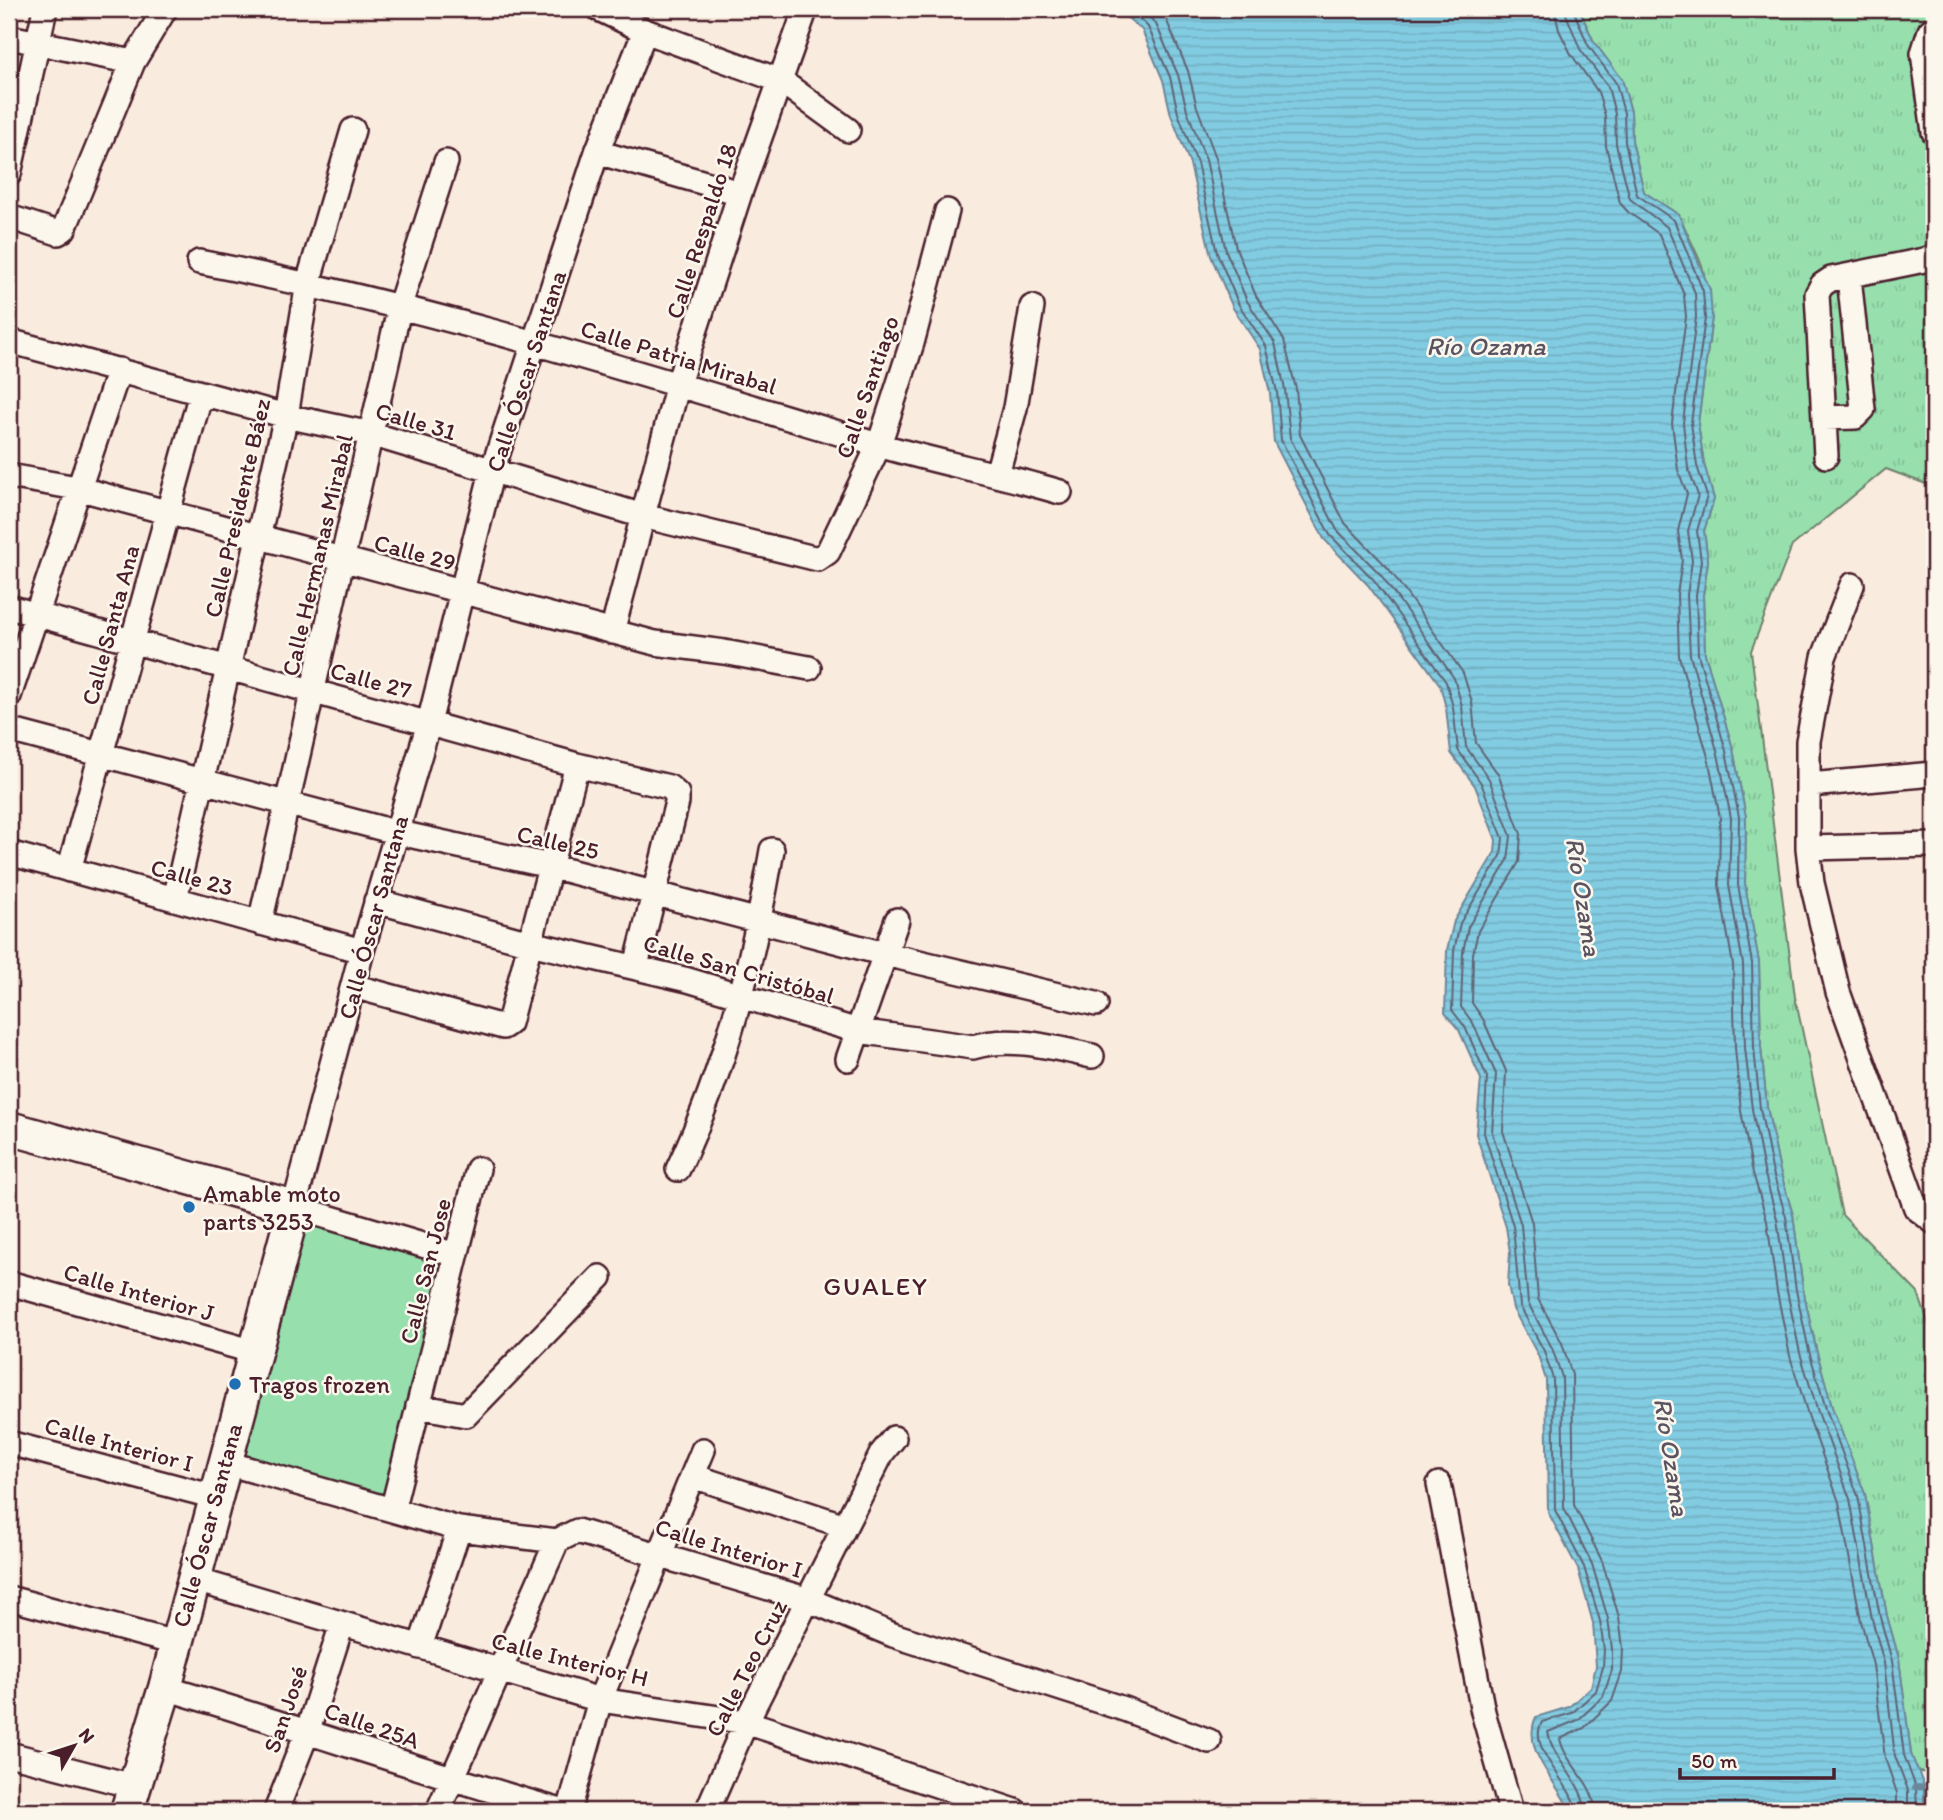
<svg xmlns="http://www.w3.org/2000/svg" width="1943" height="1820" font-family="Itim,sans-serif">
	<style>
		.grass { fill: url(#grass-tufts); stroke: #70806c; stroke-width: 2 }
		.park { fill: #97e0ae; stroke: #70806c; stroke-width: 2 }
		.water { fill: url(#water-rules); stroke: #6c8799; stroke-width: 2 }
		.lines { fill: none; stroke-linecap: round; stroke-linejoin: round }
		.shore { stroke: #606474; stroke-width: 2 }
		.stream { stroke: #6c8799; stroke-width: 6 }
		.street-casing { stroke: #4a1f2b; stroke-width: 28 }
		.secondary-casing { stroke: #4a1f2b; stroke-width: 37 }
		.street { stroke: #fbf7ec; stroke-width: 23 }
		.secondary { stroke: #fbf7ec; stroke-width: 32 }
		.poi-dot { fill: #1f6fb2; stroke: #fbf7ec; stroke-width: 2.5 }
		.labels { text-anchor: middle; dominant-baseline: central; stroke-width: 5; stroke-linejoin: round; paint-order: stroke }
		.street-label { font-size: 24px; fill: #4a1f2b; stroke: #fbf7ec }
		.poi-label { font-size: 24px; fill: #4a1f2b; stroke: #fbf7ec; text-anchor: start }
		.water-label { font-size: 26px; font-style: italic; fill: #5b5362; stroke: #fbf7ec }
		.neighbourhood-label { font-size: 26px; letter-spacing: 2px; fill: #4a1f2b; stroke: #fbf7ec }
	</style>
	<defs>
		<pattern id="grass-tufts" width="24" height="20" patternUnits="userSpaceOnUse" patternTransform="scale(1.75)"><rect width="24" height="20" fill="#97e0ae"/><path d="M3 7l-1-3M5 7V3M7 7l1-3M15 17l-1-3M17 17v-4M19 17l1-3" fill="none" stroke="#84c096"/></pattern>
		<pattern id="water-rules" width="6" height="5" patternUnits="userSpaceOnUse" patternTransform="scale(1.75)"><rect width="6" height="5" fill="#82cce2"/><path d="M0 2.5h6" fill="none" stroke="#72afc2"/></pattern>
	</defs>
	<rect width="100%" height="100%" fill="#faebdf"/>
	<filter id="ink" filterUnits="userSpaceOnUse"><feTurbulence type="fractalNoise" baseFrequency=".0143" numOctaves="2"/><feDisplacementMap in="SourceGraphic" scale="14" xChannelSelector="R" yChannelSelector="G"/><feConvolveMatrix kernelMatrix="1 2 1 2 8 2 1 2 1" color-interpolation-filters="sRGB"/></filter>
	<g filter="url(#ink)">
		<path class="grass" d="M1579,9h355v478l-48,-18 -94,77 -41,105 44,346 47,218 76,78 16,47v433l-17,-1 -6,-18 -12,-95 -12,-43 -22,-122 -33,-87 -16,-58 -13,-60 -10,-74 -14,-48 -12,-60 -6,-60 -2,-85 -14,-77 1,-68 -13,-68 -28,-95 -2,-59 5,-34 -4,-30 10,-32 -10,-35 -6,-41 14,-106 -10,-52 -23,-50 -35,-23 -12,-51 -1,-29 -9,-32 -28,-38z"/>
		<path class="park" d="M299,1216l149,43 -60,239 -155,-42z"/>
		<path class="water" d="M1117,9h462l15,33 28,37 9,33 1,29 12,51 35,23 31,75 2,27 -14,106 6,41 10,35 -10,32 4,30 -5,34 2,59 28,95 13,68 -1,68 14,77 2,85 6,60 12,60 14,48 10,74 13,60 16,58 33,87 22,122 12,43 12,95 13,32v25h-354c-13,-31 -49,-60 -34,-94l33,-10 22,-20 5,-21 -3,-43 -15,-54 -30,-57 -2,-132 -8,-25 -25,-46 -5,-24 2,-33 -4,-25 -30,-93 5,-55 -22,-49 -14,-17 2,-63 7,-29 41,-69 1,-12 -21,-54 -24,-33 -5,-45 -6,-23 -72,-100 -44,-46 -50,-97 -4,-49 -10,-44 -27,-41 -22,-52 -21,-92 -19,-49 -8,-35 -21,-50z"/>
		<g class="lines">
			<path class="shore" d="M1130,9l18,18 22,50 8,36 19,50 20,90 22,52 27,41 11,46 4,48 49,95 44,45 72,102 7,25 5,43 23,33 22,55 -2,18 -41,67 -6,28 -2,59 13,17 22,50 -3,56 29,93 7,80 24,45 9,28 2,131 29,57 16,54 4,29 -1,17 -7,24 -24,22 -30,9c-16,27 31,61 34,89
				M1142,9l14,15 22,51 9,35 19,50 20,91 21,50 28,42 10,47 5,48 47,92 44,45 73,103 8,28 4,41 23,32 22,57 -3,24 -40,67 -5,25 -2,55 12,16 23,51 -4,58 29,93 7,78 24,45 10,29 2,131 28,56 16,55 4,30v21l-9,27 -25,23 -30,12c5,30 35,48 37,79
				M1158,9l8,10 22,52 9,36 19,51 20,90 20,48 28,44 12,49 4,46 45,88 44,46 74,104 9,29 4,41 22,31 23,60 -2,28 -41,69 -5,23 -1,49 11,16 23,52 -3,60 29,92 6,76 24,44 10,32 2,130 28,56 17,56 4,31 -1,24 -10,29 -28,27 -24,11c5,26 34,41 35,72
				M1554,9l5,21 12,24 27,38 7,24 1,30 14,57 8,9 31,22 25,61 2,22 -14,106 6,47 9,24 -9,37 4,29 -5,35 2,61 29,101 12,61 -1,67 14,80 2,83 6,63 12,62 14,48 10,71 13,64 18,59 31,87 22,119 12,44 12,93 12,35v18
				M1564,9l16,40 28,38 7,27 1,30 14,55 37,28 28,66 1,24 -13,106 5,45 10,27 -10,36 4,30 -5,34 3,60 28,99 13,64 -2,67 14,79 2,84 7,61 12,62 13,48 10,72 13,62 18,59 32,87 22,120 12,44 11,93 13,34v21
				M1573,9l15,36 28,38 8,30 1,29 12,53 37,25 29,71 2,27 -14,105 6,43 10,30 -10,35 4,30 -5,34 2,59 28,97 13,66 -1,68 14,78 2,85 6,60 12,61 14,48 10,73 13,61 17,58 32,87 22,121 12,44 12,94 12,33 1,23"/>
			<path class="stream" d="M1915,1787l19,1"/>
			<defs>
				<path id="street" d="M599,9l46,22 136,50 67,49
					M1934,28l-4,3 -7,22 11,79
					M9,37l124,25
					M597,152l143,41
					M9,174l36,-165
					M9,217l49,16 6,-4 69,-167 32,-53
					M199,262c230,44 452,115 676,182 61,18 124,30 185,48
					M9,341l277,75 85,18 272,82 175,43 10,-7 51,-107 33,-102 35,-132
					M1824,418l31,-1 8,-8 -14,-132
					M1826,456l-9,-162 5,-9 9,-6 103,-21
					M997,474l18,-66 17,-101
					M9,476l68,12 578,155 69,9 85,16
					M1852,585l-28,72 -16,84v107l4,35 26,109 78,216 18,14
					M9,607l568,158 92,22 8,7v8l-41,164
					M612,632l66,-248 62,-191 65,-182
					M9,696l110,-326
					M9,730l386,102 155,34 335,88 211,50
					M1809,785l125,-11
					M1808,848l126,-3
					M9,853l353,98
					M69,870l132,-477
					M175,899l111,-483 22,-133 45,-153
					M376,901l154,42 158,37 170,51 115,16c38,-12 82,1 119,9
					M260,923l140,-618 46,-143
					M353,986l150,41 6,-4 68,-258
					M848,1059l49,-139
					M678,1169c48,-102 75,-208 94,-319
					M456,1255l-162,-48 68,-256 67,-228 63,-252 105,-319 48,-121
					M9,1283l246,69
					M418,1406l48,9 134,-138
					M9,1443l206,54
					M223,1462l236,67 98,12 20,-10 232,69 84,35 231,74 85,32
					M693,1476l152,50
					M1439,1484l44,228 28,99
					M393,1507l85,-338
					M192,1579l408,121 146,22 269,89
					M9,1598l166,45
					M420,1647l39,-118
					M165,1688c133,39 263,85 396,123
					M9,1754l124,32
					M276,1811l32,-81 34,-106
					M438,1811l119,-270
					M569,1811l31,-111 103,-250
					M707,1811l39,-89 136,-269 12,-15"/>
				<path id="secondary" d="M9,1128l285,79 -129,481 -38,123"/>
			</defs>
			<use href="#street" class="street-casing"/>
			<use href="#secondary" class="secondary-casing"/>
			<use href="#street" class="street"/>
			<use href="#secondary" class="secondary"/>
		</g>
	</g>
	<g class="poi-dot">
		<circle cx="189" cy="1207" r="7"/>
		<circle cx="235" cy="1384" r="7"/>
	</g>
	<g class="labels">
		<g class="street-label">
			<text transform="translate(701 231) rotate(-72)">Calle Respaldo 18</text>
			<text transform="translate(679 357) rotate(17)">Calle Patria Mirabal</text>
			<text transform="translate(526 371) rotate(-72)">Calle Óscar Santana</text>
			<text transform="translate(867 387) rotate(-71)">Calle Santiago</text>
			<text transform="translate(416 421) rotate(16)">Calle 31</text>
			<text transform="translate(237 508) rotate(-77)">Calle Presidente Báez</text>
			<text transform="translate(415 552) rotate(15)">Calle 29</text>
			<text transform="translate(317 555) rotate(-77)">Calle Hermanas Mirabal</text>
			<text transform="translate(110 625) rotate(-75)">Calle Santa Ana</text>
			<text transform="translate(371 680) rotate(15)">Calle 27</text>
			<text transform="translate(558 842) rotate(13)">Calle 25</text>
			<text transform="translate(192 877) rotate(15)">Calle 23</text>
			<text transform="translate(373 917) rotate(-75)">Calle Óscar Santana</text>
			<text transform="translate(739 969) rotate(16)">Calle San Cristóbal</text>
			<text transform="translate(425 1271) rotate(-76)">Calle San Jose</text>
			<text transform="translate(139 1292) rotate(16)">Calle Interior J</text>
			<text transform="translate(119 1444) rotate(15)">Calle Interior I</text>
			<text transform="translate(207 1525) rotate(-75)">Calle Óscar Santana</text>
			<text transform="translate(729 1548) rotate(17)">Calle Interior I</text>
			<text transform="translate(570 1659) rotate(14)">Calle Interior H</text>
			<text transform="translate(746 1668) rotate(-63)">Calle Teo Cruz</text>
			<text transform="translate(285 1709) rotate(-71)">San José</text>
			<text transform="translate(372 1725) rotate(19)">Calle 25A</text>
		</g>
		<g class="poi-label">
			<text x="203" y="1193">Amable moto<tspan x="203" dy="28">parts 3253</tspan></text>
			<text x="249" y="1384">Tragos frozen</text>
		</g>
		<g class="water-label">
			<text x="1486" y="346">Río Ozama</text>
			<text transform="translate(1584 897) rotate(81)">Río Ozama</text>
			<text transform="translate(1672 1457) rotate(81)">Río Ozama</text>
		</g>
		<g class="neighbourhood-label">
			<text x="876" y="1286">GUALEY</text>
		</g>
	</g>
	<rect width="1943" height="1820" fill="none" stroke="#fbf7ec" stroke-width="35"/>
	<rect x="18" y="18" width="1908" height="1785" fill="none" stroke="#4a1f2b" stroke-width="2.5" filter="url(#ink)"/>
	<g transform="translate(74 1746) rotate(51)" stroke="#fbf7ec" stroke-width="5" paint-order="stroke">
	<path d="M0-5L12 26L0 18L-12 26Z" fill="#4a1f2b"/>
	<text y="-10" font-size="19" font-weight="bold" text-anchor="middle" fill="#4a1f2b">N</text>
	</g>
	<path d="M1680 1768v10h154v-10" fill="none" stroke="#4a1f2b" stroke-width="3.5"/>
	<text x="1691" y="1768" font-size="21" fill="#4a1f2b" stroke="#fbf7ec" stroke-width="5" paint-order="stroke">50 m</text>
</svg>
